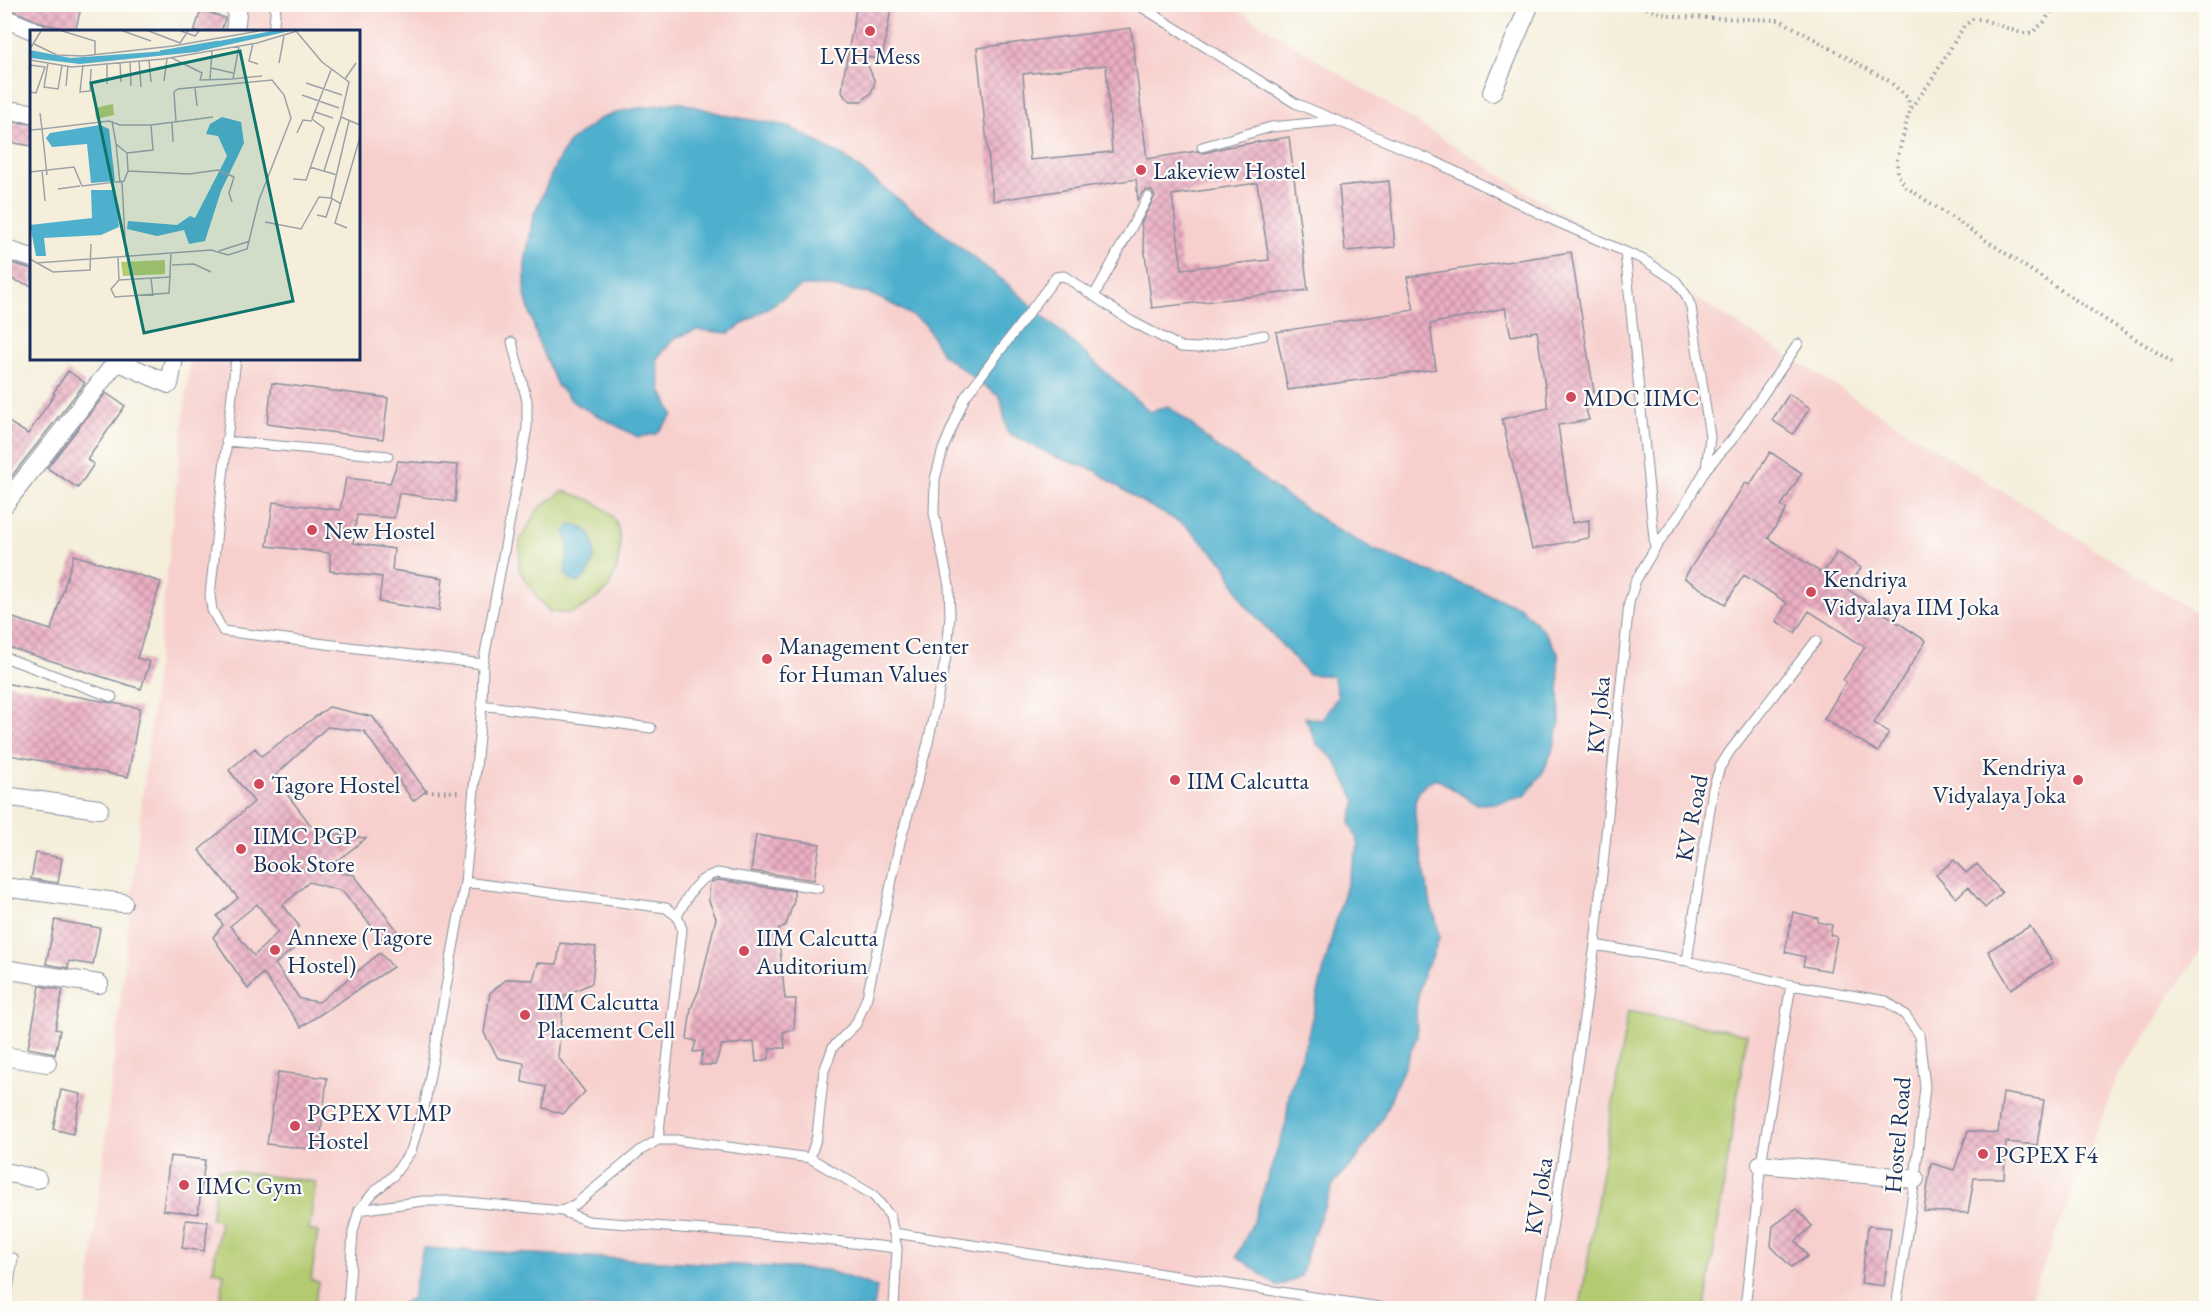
<svg xmlns="http://www.w3.org/2000/svg" width="2211" height="1313" font-family="'EB Garamond',serif">
	<style>
		.built { fill: #f7d0cd }
		.park { fill: #b3ca6f; stroke: #677c66; stroke-width: 1.5 }
		.water { fill: #4fb0ce; stroke: #357096; stroke-width: 1.5 }
		.building { fill: url(#building-cross-hatch); fill-rule: evenodd }
		.lines { fill: none; stroke-linecap: round; stroke-linejoin: round }
		.service-casing { stroke: #888e9c; stroke-width: 11 }
		.minor-casing { stroke: #888e9c; stroke-width: 20 }
		.path { stroke: #888e9c; stroke-width: 4; stroke-dasharray: 1.5 4.5; stroke-linecap: butt }
		.service { stroke: #fff; stroke-width: 9 }
		.minor { stroke: #fff; stroke-width: 18 }
		.poi-dot { fill: #d1495b; stroke: #fdfcf7; stroke-width: 2 }
		.labels { text-anchor: middle; dominant-baseline: central; stroke-width: 4.5; stroke-linejoin: round; paint-order: stroke }
		.poi-label { font-size: 24px; fill: #1b2f5e; stroke: #fdfcf7; text-anchor: start }
		.street-label { font-size: 24px; fill: #1b2f5e; stroke: #fdfcf7 }
		.inset-river { fill: none; stroke: #4fb0ce; stroke-width: 3 }
		.inset-road { fill: none; stroke: #9da2a8; stroke-width: 1.5 }
		.view { fill: #0f766e; fill-opacity: 0.15; stroke: #0f766e; stroke-width: 3 }
		.inset-edge { fill: none; stroke: #1b2f5e; stroke-width: 3 }
	</style>
	<defs>
		<pattern id="building-cross-hatch" width="8" height="8" patternUnits="userSpaceOnUse" patternTransform="scale(1.5)"><rect width="8" height="8" fill="#ecafc3"/><path d="M0 0l8 8M0 8l8-8" fill="none" stroke="#be8fa2"/></pattern>
	</defs>
	<rect width="100%" height="100%" fill="#fdfcf7"/>
	<filter id="ink" filterUnits="userSpaceOnUse"><feTurbulence type="fractalNoise" baseFrequency=".0167" numOctaves="2"/><feDisplacementMap in="SourceGraphic" scale="12" xChannelSelector="R" yChannelSelector="G"/><feConvolveMatrix kernelMatrix="1 2 1 2 8 2 1 2 1" color-interpolation-filters="sRGB"/></filter>
	<filter id="wash" filterUnits="userSpaceOnUse"><feTurbulence type="fractalNoise" baseFrequency=".008" numOctaves="4" result="noise"/><feDisplacementMap in="SourceGraphic" scale="24" xChannelSelector="R" yChannelSelector="G"/><feGaussianBlur stdDeviation="1.35" result="paint"/><feColorMatrix in="noise" values="0 0 0 0 0 0 0 0 0 0 0 0 0 0 0 0 0 1.4 0 .05"/><feComposite in="paint" operator="in"/></filter>
	<g filter="url(#wash)">
		<rect width="100%" height="100%" fill="#f4eeda"/>
		<path class="built" d="M228,5h1002l976,614v322l-90,140 -89,227h-1940l103,-949 168,-1v-326l-133,-1z"/>
		<path class="park" d="M563,491c17,5 33,9 46,22 18,16 11,56 -1,75 -5,7 -30,24 -39,25 -5,1 -13,-1 -19,-1l-11,-12 -20,-30 1,-29 18,-32z
			M1628,1011l119,23 -42,274h-125z
			M218,1169l98,13 -7,48 9,2 -7,48 7,2 -4,26h-95l5,-35 -11,-2 7,-50 -9,-2z"/>
		<path class="water" d="M679,102l49,14 60,10 56,31 161,125 145,130 18,-6 22,17 24,23 24,14 46,35 55,36 38,20 143,56 24,24 14,22 2,69 -6,25 -11,25 -18,24 -28,7 -21,1 -40,-26c-9,5 -17,10 -20,20 -6,16 12,86 15,108l5,13 3,19 -6,18 -9,16 -5,18 -3,20 1,26 -34,81 -26,41 -23,25 -23,57 -10,36 -23,11 -41,-31 16,-34 33,-98 3,-30 18,-55 27,-111 25,-84 -9,-21 6,-22 -22,-42 -17,-15 -12,-27 17,3 16,-24 -5,-20 -25,-2 -64,-71 -19,-39 -40,-39 -48,-26 -43,-29 -41,-14 -46,-24 -6,-34 -59,-44 -17,-30 -29,-18 -28,-13 -43,-7h-24l-72,47 -33,-3 -21,8 -18,20 4,32 12,25 -17,19 -18,3 -64,-34 -17,-18 -19,-44 -13,-46v-31l8,-47 23,-53 13,-22 32,-24 25,-8z
			M570,525c32,0 30,44 8,58 -23,-8 -8,-19 -10,-35 0,-5 -2,-10 -3,-15z
			M423,1248l403,22 51,17 -3,21h-480l18,-10z"/>
		<g id="blocks">
			<path class="building" d="M4,4h78l-7,28h-17l1,-5 -15,-3 -40,-17z
				M857,4h35l-10,56 -18,-4 11,26 -4,11 -9,8h-11l-6,-4 -3,-5 2,-18z
				M201,10l24,8 -4,14h-27z
				M1131,28l16,131 50,-8 7,2 23,-6 62,-10 19,153 -156,18 -11,-85 14,-27 -3,-5 -5,-1 -5,3 -4,7 -2,-21 -143,22 -16,-153zM1106,65l6,87 -82,8 -7,-86zM1257,183l12,77 -87,9 -10,-74z
				M4,121l28,3v22l-28,-5z
				M1389,181l6,66 -50,4 -6,-65z
				M1571,252l25,152 -11,2 4,14 -31,5 14,98 17,-3v18l-57,11 -30,-130 46,-11 -11,-77 -26,5 -6,-28 -75,16 6,45 -148,21 -12,-58 138,-22 -7,-33z
				M4,261l28,8v17l-28,-9z
				M68,371l17,12 -81,103v-67l24,15 27,-40 -2,-1z
				M272,383l116,15 -5,41 -116,-15z
				M106,393l19,13 -38,54 7,4 -16,24 -31,-20z
				M1789,394l21,14 -17,26 -21,-14z
				M1770,452l32,21 -21,33 6,3 -19,29 55,36 14,-22 24,16 -14,21 79,52 -52,82 15,9 -11,20 -54,-33 22,-37 -3,-2 22,-33 -56,-36 -14,22 -19,-12 11,-18 -43,-28 -19,29 -41,-26 61,-95 5,2z
				M398,461l60,4 -3,37 -56,-9 -5,25 -37,-3 -4,28 41,6 -2,21 51,8 -4,33 -60,-9 3,-25 -52,-6v-18l-63,-7 6,-44 67,8 6,-32 44,5z
				M74,555l87,27 -24,76 13,4 -9,27 -137,-43v-31l47,15z
				M4,683l136,25 -12,69 -124,-23z
				M329,707l44,10 53,74 -13,10 -49,-70 -37,-4 -53,50 42,55 50,6 -40,32 28,5 43,55 -11,13 -44,-52 -33,-9 -26,23 16,21 -9,10 8,9 -23,19 25,35 19,3 61,-49 13,14 -92,60 -38,-54 -15,16 -35,-52 10,-12 -6,-9 21,-18 -39,-48 55,-48 -25,-32 26,-22 6,8zM257,904l21,28 -24,24 -24,-30z
				M756,835l64,9 -6,36 -63,-9z
				M36,853l26,5 -4,25 -27,-4z
				M1954,860l12,13 11,-9 25,29 -17,15 -17,-21 -12,11 -20,-23z
				M718,880l76,11v10l-8,24 -8,5 7,69h11l-2,30 -11,3 2,16h-15l-1,11 -13,3 -2,-20 -32,3 -7,20h-15l3,-14 -10,1 3,-11 -9,-2 4,-31 8,-18 17,-72 -7,-17v-12l2,-7z
				M1793,912l25,6v4l14,3 -2,10 7,2 -7,34 -27,-5 2,-9 -20,-5z
				M55,920l45,8 -7,37 -24,-4 -1,7 -22,-4z
				M2030,926l23,37 -42,26 -23,-38z
				M560,943l36,4 -4,36 -28,13 -6,61 27,35 -22,22 -20,-6 2,-21 -23,-5 2,-19 -26,-5 -14,-25 6,-40 17,-14 26,1 5,-17 19,1z
				M40,986l23,4 -8,39 5,1 -5,25 -6,-3 -21,-4z
				M278,1072l49,6 -8,72 -52,-6z
				M61,1090l20,4 -8,40 -20,-5z
				M2003,1093l41,7 -7,45 -31,-3 -2,36h-30l-6,35 -44,-2 7,-48 23,7 14,-39 30,2z
				M170,1156l35,4 -7,54 -35,-4z
				M1797,1209l15,17 -16,15 12,15 -17,11 -20,-21 2,-20z
				M186,1220l22,2 -4,29 -22,-3z
				M1868,1226l23,2 -7,58 -23,-3z"/>
		</g>
	</g>
	<g filter="url(#ink)">
		<use href="#blocks" fill-opacity="0" stroke="#888e9c" stroke-width="1.5"/>
		<g class="lines">
			<defs>
				<path id="service" d="M1137,4l158,99 141,59 121,60 87,38 32,21 10,14 5,12 19,130 -4,32 -25,43 -26,36 -19,32 -7,23 -34,342 -55,363
					M273,32l3,-28
					M1202,147l69,-20 63,-6
					M1625,252l30,296
					M1094,296l54,-99
					M236,358l-26,237 2,15 11,21 260,33
					M226,441l162,15
					M1706,469l25,-28 67,-97
					M4,657l108,40
					M482,705l169,23
					M465,882l201,26 11,8 5,13 -24,211
					M677,916c11,-19 17,-37 40,-43l102,15
					M1595,945l92,16 104,24 95,16 19,14 14,19 6,53 -10,92 -19,129
					M1687,961l26,-172 7,-22 10,-16 86,-110
					M810,1158l7,-22 7,-65 9,-24 23,-23 11,-27 33,-155 28,-99 19,-91 3,-36 -1,-30 -15,-73 1,-34 8,-30 22,-52 91,-120 8,-1 67,45 50,26 17,1 66,-13
					M359,1210l64,-9h34l105,10 14,-7 65,-54 17,-10h18l134,18 63,37 17,21 7,32 -3,60
					M562,1211l26,10 210,16 99,11
					M894,1233l492,75
					M5,1308l8,-50
					M348,1308l5,-76 6,-22 14,-17 20,-17 18,-25 14,-48 40,-221 17,-177 1,-41 44,-236v-27l-15,-59
					M1745,1308l16,-144 30,-179"/>
				<path id="minor" d="M4,18l33,14
					M235,32l3,-28
					M1492,92l38,-88
					M4,110l28,3
					M4,249l28,9
					M4,505l113,-144 52,23 5,-26
					M4,796l95,13
					M4,887l119,16
					M4,969l95,15
					M4,1056l43,7
					M1761,1164l154,15
					M4,1172l33,7"/>
			</defs>
			<use href="#service" class="service-casing"/>
			<use href="#minor" class="minor-casing"/>
			<path class="path" d="M1635,4l24,9 22,4 99,3 109,61 19,17 2,11 -13,51 1,15 8,12 192,128 74,47
				M1911,108l20,-27 33,-55 9,-7h8l40,14h11l12,-11 12,-18
				M426,791l34,1"/>
			<use href="#service" class="service"/>
			<use href="#minor" class="minor"/>
		</g>
	</g>
	<g class="poi-dot">
		<circle cx="870" cy="31" r="6"/>
		<circle cx="1141" cy="170" r="6"/>
		<circle cx="1571" cy="397" r="6"/>
		<circle cx="312" cy="530" r="6"/>
		<circle cx="1811" cy="592" r="6"/>
		<circle cx="767" cy="659" r="6"/>
		<circle cx="1175" cy="780" r="6"/>
		<circle cx="2078" cy="780" r="6"/>
		<circle cx="259" cy="784" r="6"/>
		<circle cx="241" cy="849" r="6"/>
		<circle cx="275" cy="950" r="6"/>
		<circle cx="744" cy="951" r="6"/>
		<circle cx="525" cy="1015" r="6"/>
		<circle cx="295" cy="1126" r="6"/>
		<circle cx="1983" cy="1154" r="6"/>
		<circle cx="184" cy="1185" r="6"/>
	</g>
	<g class="labels">
		<g class="poi-label">
			<text x="870" y="55" text-anchor="middle">LVH Mess</text>
			<text x="1153" y="170">Lakeview Hostel</text>
			<text x="1583" y="397">MDC IIMC</text>
			<text x="324" y="530">New Hostel</text>
			<text x="1823" y="578">Kendriya<tspan x="1823" dy="28">Vidyalaya IIM Joka</tspan></text>
			<text x="779" y="645">Management Center<tspan x="779" dy="28">for Human Values</tspan></text>
			<text x="2066" y="766" text-anchor="end">Kendriya<tspan x="2066" dy="28">Vidyalaya Joka</tspan></text>
			<text x="1187" y="780">IIM Calcutta</text>
			<text x="271" y="784">Tagore Hostel</text>
			<text x="253" y="835">IIMC PGP<tspan x="253" dy="28">Book Store</tspan></text>
			<text x="287" y="936">Annexe (Tagore<tspan x="287" dy="28">Hostel)</tspan></text>
			<text x="756" y="937">IIM Calcutta<tspan x="756" dy="28">Auditorium</tspan></text>
			<text x="537" y="1001">IIM Calcutta<tspan x="537" dy="28">Placement Cell</tspan></text>
			<text x="307" y="1112">PGPEX VLMP<tspan x="307" dy="28">Hostel</tspan></text>
			<text x="1995" y="1154">PGPEX F4</text>
			<text x="196" y="1185">IIMC Gym</text>
		</g>
		<g class="street-label">
			<text transform="translate(1598 715) rotate(-85)">KV Joka</text>
			<text transform="translate(1691 818) rotate(-79)">KV Road</text>
			<text transform="translate(1897 1135) rotate(-85)">Hostel Road</text>
			<text transform="translate(1538 1196) rotate(-81)">KV Joka</text>
		</g>
	</g>
	<g transform="translate(30 30)">
		<rect width="330" height="330" fill="#f4eeda"/>
		<path d="M83,74l1,11 -18,4 -1,-11zM135,230v14l-42,2 -2,-14z" fill="#b3ca6f"/>
		<path d="M242,1h18l-94,21 -116,12 -50,-6v-8l41,8 95,-7zM192,87l19,5 3,21 -23,48 -16,50 -16,3 -5,-14 -27,6 -30,-7 1,-8 49,4 13,-9 5,2 32,-62 -9,-20 -12,-2 4,-10zM70,95l9,4 6,52 -24,2 -4,-39 -35,3 -6,-9 4,-5zM61,160h24l4,37 -18,8 -57,3 2,18h-10l-6,-31 62,-7z" fill="#4fb0ce"/>
		<path class="inset-river" d="M130,22l59,-10"/>
		<path class="inset-road" d="M32,1l33,10v13M93,1l28,10M119,1l31,12 8,-12M151,1l14,5 4,-5M266,1l26,31 27,20 -8,35 19,8M223,13l-4,18 9,3M4,14l23,11 26,1 90,-10 86,-15M209,16l-6,33 29,-3M0,19l11,-18M142,28l30,15 -2,7 33,-1M0,30l42,7 91,-8 94,-16 40,-12M119,30l2,22M100,31l1,25M109,31l2,26M90,32l1,20M18,33l-4,24 14,2 4,-24M77,33v21M249,33l5,-27M0,35l15,2 -9,26 -6,-1M53,35l-3,27 10,-1 1,-22M181,38l22,5M180,49l2,-28M315,49l11,-16M134,51l3,-22M276,53l36,12M36,56l2,-20M165,58l2,18M272,65l37,13M285,82l18,6M10,83l2,16 67,-8 11,4h31l62,-8M142,93l1,19M0,100l12,-1 5,46M267,103l6,-13 9,1M86,114l4,39M97,123l26,-3 -2,-25M280,137l27,8M12,140l3,31M98,141l61,3 29,-4 16,7 -5,16 3,9M294,141l17,-54M0,142l44,-5 8,19 42,-5 4,-10 -1,-18 -11,-9 -4,-23M263,149l13,1 18,-52 -12,-9 19,-49M92,152l4,75M28,159l22,-3M311,174l-10,-6 18,-77M287,185l9,2 6,-18M235,192l36,7 18,-32 12,1M317,198l-12,-5 25,-86M189,221l31,-10M88,228l1,22M0,229l23,13 37,-2 1,-26M6,233l175,-13 17,5 19,-6 12,-49 32,-82 -7,-23 -12,-15 -94,9 -4,3 2,30M142,235l22,-1 17,8M121,248l2,18M89,250l-8,9 4,8 54,-4 2,-39M89,250l52,-3"/>
		<path class="view" d="M210,21l53,250 -149,32 -53,-250z"/>
		<rect width="330" height="330" class="inset-edge"/>
	</g>
	<rect width="2211" height="1313" fill="none" stroke="#fdfcf7" stroke-width="24"/>
</svg>
